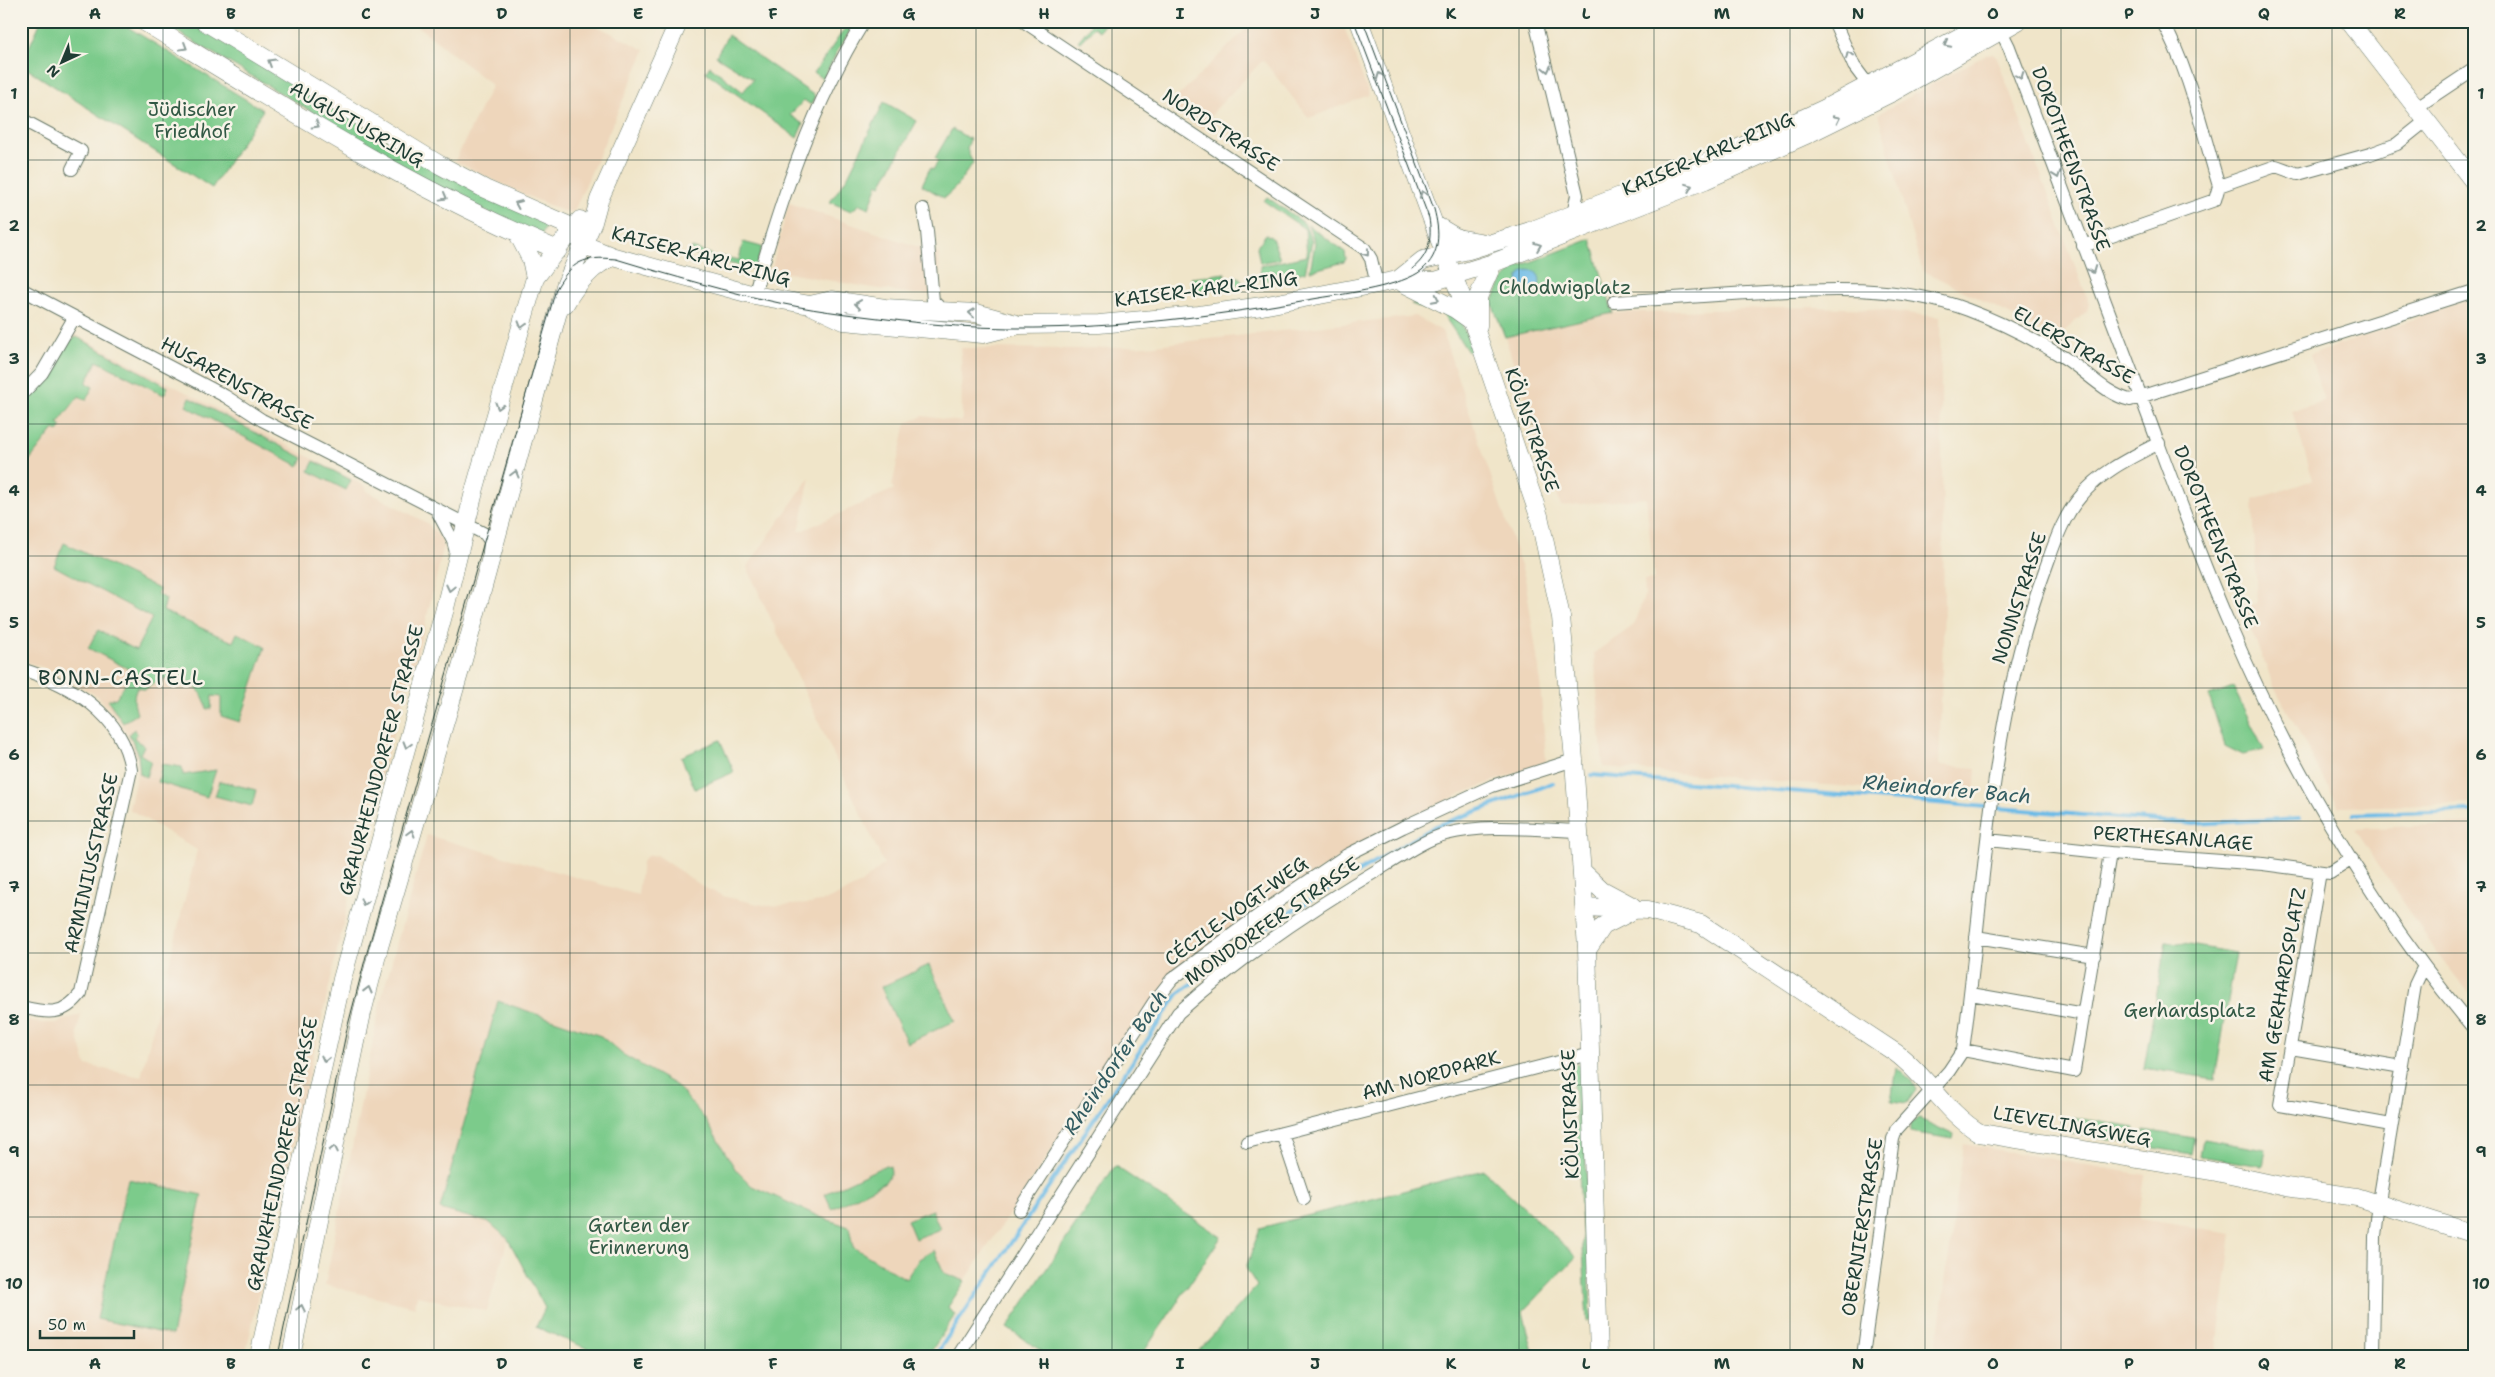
<svg xmlns="http://www.w3.org/2000/svg" width="2495" height="1377" font-family="'Shantell Sans',sans-serif">
	<style>
		.built { fill: #eed6bb }
		.green { fill: #7ccb8b; stroke: #4e8460 }
		.water { fill: #6cbbe7; stroke: #467c8e }
		.lines { fill: none; stroke-linecap: round; stroke-linejoin: round }
		.stream { stroke: #6cbbe7; stroke-width: 4 }
		.street-casing { stroke: #687868; stroke-width: 14 }
		.secondary-casing { stroke: #687868; stroke-width: 19 }
		.street { stroke: #fff; stroke-width: 12 }
		.secondary { stroke: #fff; stroke-width: 18 }
		.tram { stroke: #1f3d34; stroke-width: 1 }
		.oneway { stroke: #8f9e9a }
		.grid { fill: none; stroke: #1f3d34; stroke-width: 1; stroke-opacity: 0.55 }
		.labels { text-anchor: middle; dominant-baseline: central; stroke-width: 5; stroke-linejoin: round; paint-order: stroke }
		.park-label { font-size: 19px; fill: #325945; stroke: #f7f3e8 }
		.street-label { font-size: 19px; fill: #1f3d34; stroke: #f7f3e8 }
		.water-label { font-size: 20px; font-style: italic; fill: #325c61; stroke: #f7f3e8 }
		.quarter-label { font-size: 21px; letter-spacing: 1px; fill: #1f3d34; stroke: #f7f3e8 }
		.neatline { fill: none; stroke: #1f3d34; stroke-width: 2 }
		.grid-label { font-size: 16px; text-anchor: middle; font-weight: bold; fill: #1f3d34 }
	</style>
	<rect width="100%" height="100%" fill="#f7f3e8"/>
	<filter id="ink" filterUnits="userSpaceOnUse"><feTurbulence type="fractalNoise" baseFrequency=".02" numOctaves="2"/><feDisplacementMap in="SourceGraphic" scale="10" xChannelSelector="R" yChannelSelector="G"/><feConvolveMatrix kernelMatrix="1 2 1 2 8 2 1 2 1" color-interpolation-filters="sRGB"/></filter>
	<filter id="wash" filterUnits="userSpaceOnUse"><feTurbulence type="fractalNoise" baseFrequency=".0096" numOctaves="4" result="noise"/><feDisplacementMap in="SourceGraphic" scale="20" xChannelSelector="R" yChannelSelector="G"/><feGaussianBlur stdDeviation="1.12" result="paint"/><feColorMatrix in="noise" values="0 0 0 0 0 0 0 0 0 0 0 0 0 0 0 0 0 1.4 0 .05"/><feComposite in="paint" operator="in"/></filter>
	<g filter="url(#wash)">
		<rect width="100%" height="100%" fill="#f0e5c9"/>
		<path class="built" d="M411,21h176l58,29 -71,161 -5,1 -8,-2 -29,-12 -77,-37 37,-76z
			M1254,21h7l1,4 9,-4h43l2,4 8,-4h18l27,74 -60,23 -46,-58 -47,49 -14,20 -35,-22z
			M1987,54h6l4,4 92,245 -2,8 -27,24 -7,1 -131,-66 -44,-156z
			M789,203l150,51 2,40h-27l-41,-6 -102,-18z
			M2474,298v506l-135,3 -64,-119 -34,-82 16,-1 -4,-105 60,-20 -21,-69 32,-10 -14,-46z
			M1815,307l58,2 67,8 4,288 -5,160 37,3 -2,29 -371,-30 -9,-114 39,-27 12,-32 -1,-14 10,-1 -8,-81 -85,8 -56,-169 108,-24z
			M1415,316l27,15 83,247 14,91 7,92 -86,33 -78,37 -118,74 -120,105 -197,298 -41,-29 -54,-32 -3,-20 -29,-10 -68,-31 -16,-16 -31,-51 -28,-33 -55,-32 -21,-18 -161,173 51,14 17,16 -21,72 -70,-15 -2,11 -90,-22 56,-285 46,-165 211,60 4,-33 5,-6 9,-1 49,33 21,9 42,9 43,-2 18,-5 30,-14 25,-21 -137,-297 63,-90 -11,55 95,-43 -2,-3 14,-63 17,-7 39,6 -1,-74 117,1 68,-3z
			M71,332l294,154 2,5 60,32 14,16 2,10 -20,84 -61,209 -117,514h-224v-338l20,5h15l25,-9 -4,19 9,32 55,12 56,-227 -68,-41 10,-45 -10,-27 -9,-15 -22,-26 -53,-28 -24,-8v-258l9,-8z
			M2474,823v176l-37,-46 -82,-124z
			M1964,1144l181,31 -6,44 93,14 -16,123h-281z"/>
		<path class="green" d="M41,21h77l145,89 -51,78 -191,-123z
			M159,21h29l230,138 129,64 -6,13 -84,-38z
			M850,21h6l-19,31 -14,27 -9,-6z
			M1086,21h21l-8,10 -5,-4 -14,15 -2,-1 13,-16z
			M728,35l87,61 -4,9 -7,-5 -14,15 13,9 -6,14 -91,-66 4,-6 33,26 10,-13 -37,-23z
			M884,102l33,19 -36,64 -3,-1 -9,24 -9,-4 -9,7 -21,-9 18,-26z
			M952,129l18,10 -3,10 6,14 -18,25 -11,10 -22,-13 8,-17 3,2 5,-9 -3,-3z
			M1267,197l37,26 8,19 -7,30 -44,9 -1,-15 47,-10 -2,-27 -41,-28z
			M1308,225l37,27 1,7 -2,3 -34,9 5,-28z
			M1266,234l6,4 8,21 -20,4 -3,-16z
			M1591,239l22,74 -108,24 -13,-34 9,-20 14,-15z
			M743,242l19,5 -7,22 -37,-8 2,-5 19,4z
			M692,248l19,6 -1,4 -20,-4z
			M1225,273l-3,14 -29,4 -2,-13z
			M1239,277l4,7 -15,3 2,-9z
			M1427,301l5,6 -4,3 -17,-6z
			M1439,308l22,14 12,29 -5,1z
			M77,337l91,50 -4,8 -67,-34 -11,22 7,4 -7,13 -7,-4 -21,27 4,3 -4,5 -4,-2 -33,42v-66l13,-12 36,-53z
			M190,398l113,60 -4,8 -113,-60z
			M314,461l37,19 -5,10 -37,-19z
			M64,543l95,46 -2,5 9,5 -3,12 70,31 4,-9 28,14 -25,75 -19,-6v-19l-9,-1 -1,13h-4c-5,-31 -41,-41 -62,-19l-7,-3c-6,8 -4,18 -1,27l-14,9 -15,-23 8,-2 11,-17 11,-7 -50,-26 10,-18 38,20 16,-32 -98,-52z
			M2233,687l31,63 -21,5 -18,-9 -16,-50z
			M134,729l3,4 -3,5 10,8 -4,8 11,7 -5,16 -6,-3 -2,-21 -9,-19z
			M720,740l14,32 -39,17 -14,-32z
			M162,764l20,3 1,8 33,-5 -9,27 -49,-15z
			M220,781l36,9 -4,16 -37,-10z
			M2166,941l70,12 -21,126 -71,-11z
			M929,965l26,56 -48,22 -26,-56z
			M498,1001l103,35 21,18 55,32 28,33 31,51 16,16 68,31 29,10 4,20 53,32 13,-20 15,-9 10,23 21,8 -17,26 7,8 -27,41h-323l-69,-29 9,-19 -37,-69 -18,-16 -50,-14z
			M1569,1064h9l5,6 8,249 -4,4 -12,-227z
			M1896,1067l14,12 6,11 -9,13 -16,-2z
			M2073,1117l62,11 -3,16 -62,-11z
			M1920,1119l34,16 -1,4 -43,-7v-9z
			M2144,1130l50,8 -3,16 -49,-8z
			M2203,1139l62,11 -3,16 -62,-10z
			M886,1165l1,2 3,-1 1,7 -6,9 -53,27 -7,-15z
			M1115,1166l106,71 -80,119h-92l-42,-28z
			M1484,1170l92,87 -53,55 11,44h-340l63,-70 -11,-18 14,-40z
			M128,1179l74,16 -30,140 -75,-16z
			M932,1210l8,19 -25,10 -8,-19z"/>
		<path class="water" d="M1518 281a11 11 0 1 1 22 0a11 11 0 1 1-22 0Z"/>
		<g class="lines">
			<path class="stream" d="M1592,775l602,49 105,-6
				M2353,814l121,-3
				M935,1356l243,-362 104,-77 152,-90 119,-44"/>
		</g>
	</g>
	<g filter="url(#ink)">
		<g class="lines">
			<defs>
				<path id="street" d="M1023,21l342,228 6,10 6,26
					M1535,21l42,174 -4,20
					M1834,21l20,45 15,20
					M2162,21c28,50 40,110 57,165
					M1997,23l12,24c42,112 85,223 126,334 31,82 60,165 95,245 62,144 143,283 244,403
					M2417,107l57,-38
					M21,119l60,32 -9,18
					M2219,186l57,-20 22,8 72,-20 27,-10 30,-24
					M923,209l4,22 6,70 10,10
					M2083,246l132,-46 4,-14
					M21,289l204,107 37,24 223,114 5,7 -1,13
					M754,295c27,-95 58,-190 110,-274
					M1614,302c44,-3 88,-6 133,-9 73,-4 151,-9 221,17 32,12 66,29 95,47 22,13 42,37 67,43l344,-109
					M21,395l21,-22 32,-55
					M436,509l17,32 4,15
					M21,669c49,15 102,45 110,101l-50,223c-18,24 -33,20 -60,14
					M1988,840l122,13 153,11 67,9 22,-14
					M2320,872l-40,233 111,20
					M1976,937l118,19
					M1971,994l113,20
					M2291,1048l111,19
					M1963,1050l111,21 36,-218
					M1282,1133l22,66
					M1247,1142l343,-88
					M1019,1210l135,-208 18,-23 95,-70 80,-54 56,-28 89,-41 82,-26
					M958,1356l220,-343c62,-56 135,-105 208,-148 18,-11 40,-26 60,-31 41,-11 92,-4 133,-3
					M1863,1356l30,-217 3,-9 53,-59 14,-21c22,-160 25,-327 82,-480 9,-25 18,-54 36,-74 19,-24 51,-39 78,-53
					M2373,1356l2,-119 4,-35 36,-217 9,-19"/>
				<path id="secondary" d="M143,21c134,82 269,169 415,229
					M204,21l236,144 45,24 89,39
					M1359,21l94,255 24,58 62,182 22,101 13,143 13,188 12,408
					M2349,21l125,161
					M1435,225l22,13 28,5
					M574,228l8,16 32,13 140,38 56,10 34,16 139,13 36,-9 80,-1 100,-9 63,-9 136,-26 37,1 58,-18 212,-83 103,-46 85,-42 125,-71
					M517,232l14,27 4,19
					M1398,280l25,-20 46,-10 61,-19 176,-68 118,-54 166,-88
					M1403,283l52,26 17,12
					M565,304c9,-17 29,-41 49,-47
					M810,305l22,-5 53,8 91,5 40,11
					M1478,326v-29l15,-34
					M1582,871l20,19 30,16
					M1584,907l64,3 53,14 195,129c31,23 50,60 84,80l232,38 74,16 71,10 117,37
					M1587,950l16,-24 31,-16
					M259,1356l83,-377 102,-367 31,-124 60,-210 45,-58
					M291,1356l71,-343 17,-66 84,-287 102,-374 28,-64 6,-22 80,-179"/>
			</defs>
			<use href="#street" class="street-casing"/>
			<use href="#secondary" class="secondary-casing"/>
			<use href="#street" class="street"/>
			<use href="#secondary" class="secondary"/>
			<path class="tram" d="M1354,21l75,197c3,20 1,37 -17,51
				M278,1356l69,-327 19,-73 190,-667c16,-28 28,-33 60,-30 56,17 111,33 168,45 39,8 79,12 119,17 140,17 279,1 416,-23 26,-4 84,-12 103,-28 19,-16 18,-38 12,-61l-71,-188"/>
		</g>
		<defs><path id="oneway-chevron" d="M-2-3.5L2.5 0L-2 3.5" fill="none" stroke-width="1.6" stroke-linecap="round" stroke-linejoin="round" transform="scale(1.25)"/></defs>
		<g class="oneway">
			<use href="#oneway-chevron" transform="translate(1947 44) rotate(152)"/>
			<use href="#oneway-chevron" transform="translate(184 47) rotate(31)"/>
			<use href="#oneway-chevron" transform="translate(1849 55) rotate(-115)"/>
			<use href="#oneway-chevron" transform="translate(271 62) rotate(-149)"/>
			<use href="#oneway-chevron" transform="translate(1547 69) rotate(77)"/>
			<use href="#oneway-chevron" transform="translate(1380 76) rotate(-111)"/>
			<use href="#oneway-chevron" transform="translate(2020 76) rotate(69)"/>
			<use href="#oneway-chevron" transform="translate(1837 119) rotate(-26)"/>
			<use href="#oneway-chevron" transform="translate(316 125) rotate(30)"/>
			<use href="#oneway-chevron" transform="translate(2057 175) rotate(70)"/>
			<use href="#oneway-chevron" transform="translate(1689 187) rotate(-22)"/>
			<use href="#oneway-chevron" transform="translate(1423 194) rotate(-111)"/>
			<use href="#oneway-chevron" transform="translate(444 197) rotate(29)"/>
			<use href="#oneway-chevron" transform="translate(518 204) rotate(-156)"/>
			<use href="#oneway-chevron" transform="translate(1538 246) rotate(-21)"/>
			<use href="#oneway-chevron" transform="translate(1366 253) rotate(53)"/>
			<use href="#oneway-chevron" transform="translate(2092 270) rotate(69)"/>
			<use href="#oneway-chevron" transform="translate(1436 299) rotate(27)"/>
			<use href="#oneway-chevron" transform="translate(858 304) rotate(-172)"/>
			<use href="#oneway-chevron" transform="translate(972 313) rotate(-174)"/>
			<use href="#oneway-chevron" transform="translate(522 325) rotate(106)"/>
			<use href="#oneway-chevron" transform="translate(499 406) rotate(106)"/>
			<use href="#oneway-chevron" transform="translate(515 474) rotate(-75)"/>
			<use href="#oneway-chevron" transform="translate(450 588) rotate(103)"/>
			<use href="#oneway-chevron" transform="translate(407 745) rotate(106)"/>
			<use href="#oneway-chevron" transform="translate(411 833) rotate(-74)"/>
			<use href="#oneway-chevron" transform="translate(364 902) rotate(106)"/>
			<use href="#oneway-chevron" transform="translate(368 990) rotate(-76)"/>
			<use href="#oneway-chevron" transform="translate(325 1059) rotate(103)"/>
			<use href="#oneway-chevron" transform="translate(334 1149) rotate(-78)"/>
			<use href="#oneway-chevron" transform="translate(301 1308) rotate(-78)"/>
		</g>
	</g>
	<path class="grid" d="M163,21v1335M299,21v1335M434,21v1335M570,21v1335M705,21v1335M841,21v1335M976,21v1335M1112,21v1335M1248,21v1335M1383,21v1335M1519,21v1335M1654,21v1335M1790,21v1335M1925,21v1335M2061,21v1335M2196,21v1335M2332,21v1335M21,160h2453M21,292h2453M21,424h2453M21,556h2453M21,688h2453M21,821h2453M21,953h2453M21,1085h2453M21,1217h2453"/>
	<g class="labels">
		<g class="park-label">
			<text x="192" y="109">Jüdischer<tspan x="192" dy="22">Friedhof</tspan></text>
			<text x="1565" y="287">Chlodwigplatz</text>
			<text x="2190" y="1010">Gerhardsplatz</text>
			<text x="639" y="1225">Garten der<tspan x="639" dy="22">Erinnerung</tspan></text>
		</g>
		<g class="street-label">
			<text transform="translate(357 124) rotate(30)">AUGUSTUSRING</text>
			<text transform="translate(1221 130) rotate(33)">NORDSTRASSE</text>
			<text transform="translate(1708 154) rotate(-23)">KAISER-KARL-RING</text>
			<text transform="translate(2071 159) rotate(70)">DOROTHEENSTRASSE</text>
			<text transform="translate(701 256) rotate(15)">KAISER-KARL-RING</text>
			<text transform="translate(1206 289) rotate(-7)">KAISER-KARL-RING</text>
			<text transform="translate(2074 345) rotate(30)">ELLERSTRASSE</text>
			<text transform="translate(237 383) rotate(29)">HUSARENSTRASSE</text>
			<text transform="translate(1532 430) rotate(71)">KÖLNSTRASSE</text>
			<text transform="translate(2216 537) rotate(68)">DOROTHEENSTRASSE</text>
			<text transform="translate(2019 598) rotate(-72)">NONNSTRASSE</text>
			<text transform="translate(381 760) rotate(-75)">GRAURHEINDORFER STRASSE</text>
			<text transform="translate(2173 838) rotate(4)">PERTHESANLAGE</text>
			<text transform="translate(91 863) rotate(-77)">ARMINIUSSTRASSE</text>
			<text transform="translate(1236 911) rotate(-36)">CÉCILE-VOGT-WEG</text>
			<text transform="translate(1272 921) rotate(-35)">MONDORFER STRASSE</text>
			<text transform="translate(2282 985) rotate(-80)">AM GERHARDSPLATZ</text>
			<text transform="translate(1431 1075) rotate(-15)">AM NORDPARK</text>
			<text transform="translate(1570 1114) rotate(-92)">KÖLNSTRASSE</text>
			<text transform="translate(2072 1126) rotate(10)">LIEVELINGSWEG</text>
			<text transform="translate(282 1154) rotate(-78)">GRAURHEINDORFER STRASSE</text>
			<text transform="translate(1862 1227) rotate(-81)">OBERNIERSTRASSE</text>
		</g>
		<g class="water-label">
			<text transform="translate(1947 789) rotate(5)">Rheindorfer Bach</text>
			<text transform="translate(1115 1062) rotate(-56)">Rheindorfer Bach</text>
		</g>
		<g class="quarter-label">
			<text x="121" y="678">BONN-CASTELL</text>
		</g>
	</g>
	<rect width="2495" height="1377" fill="none" stroke="#f7f3e8" stroke-width="55"/>
	<g transform="translate(62 62) rotate(224)" stroke="#f7f3e8" stroke-width="4" paint-order="stroke">
	<path d="M0-4L9 19L0 12L-9 19Z" fill="#1f3d34"/>
	<text y="-8" font-size="14" font-weight="bold" text-anchor="middle" fill="#1f3d34">N</text>
	</g>
	<path d="M40 1330v8h94v-8" fill="none" stroke="#1f3d34" stroke-width="2.5"/>
	<text x="48" y="1330" font-size="15" fill="#1f3d34" stroke="#f7f3e8" stroke-width="4" paint-order="stroke">50 m</text>
	<rect x="28" y="28" width="2440" height="1322" class="neatline"/>
	<g class="grid-label">
		<text x="95" y="19">A</text>
		<text x="231" y="19">B</text>
		<text x="366" y="19">C</text>
		<text x="502" y="19">D</text>
		<text x="638" y="19">E</text>
		<text x="773" y="19">F</text>
		<text x="909" y="19">G</text>
		<text x="1044" y="19">H</text>
		<text x="1180" y="19">I</text>
		<text x="1315" y="19">J</text>
		<text x="1451" y="19">K</text>
		<text x="1586" y="19">L</text>
		<text x="1722" y="19">M</text>
		<text x="1858" y="19">N</text>
		<text x="1993" y="19">O</text>
		<text x="2129" y="19">P</text>
		<text x="2264" y="19">Q</text>
		<text x="2400" y="19">R</text>
		<text x="14" y="99">1</text>
		<text x="2481" y="99">1</text>
		<text x="14" y="231">2</text>
		<text x="2481" y="231">2</text>
		<text x="14" y="364">3</text>
		<text x="2481" y="364">3</text>
		<text x="14" y="496">4</text>
		<text x="2481" y="496">4</text>
		<text x="14" y="628">5</text>
		<text x="2481" y="628">5</text>
		<text x="14" y="760">6</text>
		<text x="2481" y="760">6</text>
		<text x="14" y="892">7</text>
		<text x="2481" y="892">7</text>
		<text x="14" y="1025">8</text>
		<text x="2481" y="1025">8</text>
		<text x="14" y="1157">9</text>
		<text x="2481" y="1157">9</text>
		<text x="14" y="1289">10</text>
		<text x="2481" y="1289">10</text>
		<text x="95" y="1369">A</text>
		<text x="231" y="1369">B</text>
		<text x="366" y="1369">C</text>
		<text x="502" y="1369">D</text>
		<text x="638" y="1369">E</text>
		<text x="773" y="1369">F</text>
		<text x="909" y="1369">G</text>
		<text x="1044" y="1369">H</text>
		<text x="1180" y="1369">I</text>
		<text x="1315" y="1369">J</text>
		<text x="1451" y="1369">K</text>
		<text x="1586" y="1369">L</text>
		<text x="1722" y="1369">M</text>
		<text x="1858" y="1369">N</text>
		<text x="1993" y="1369">O</text>
		<text x="2129" y="1369">P</text>
		<text x="2264" y="1369">Q</text>
		<text x="2400" y="1369">R</text>
	</g>
</svg>
